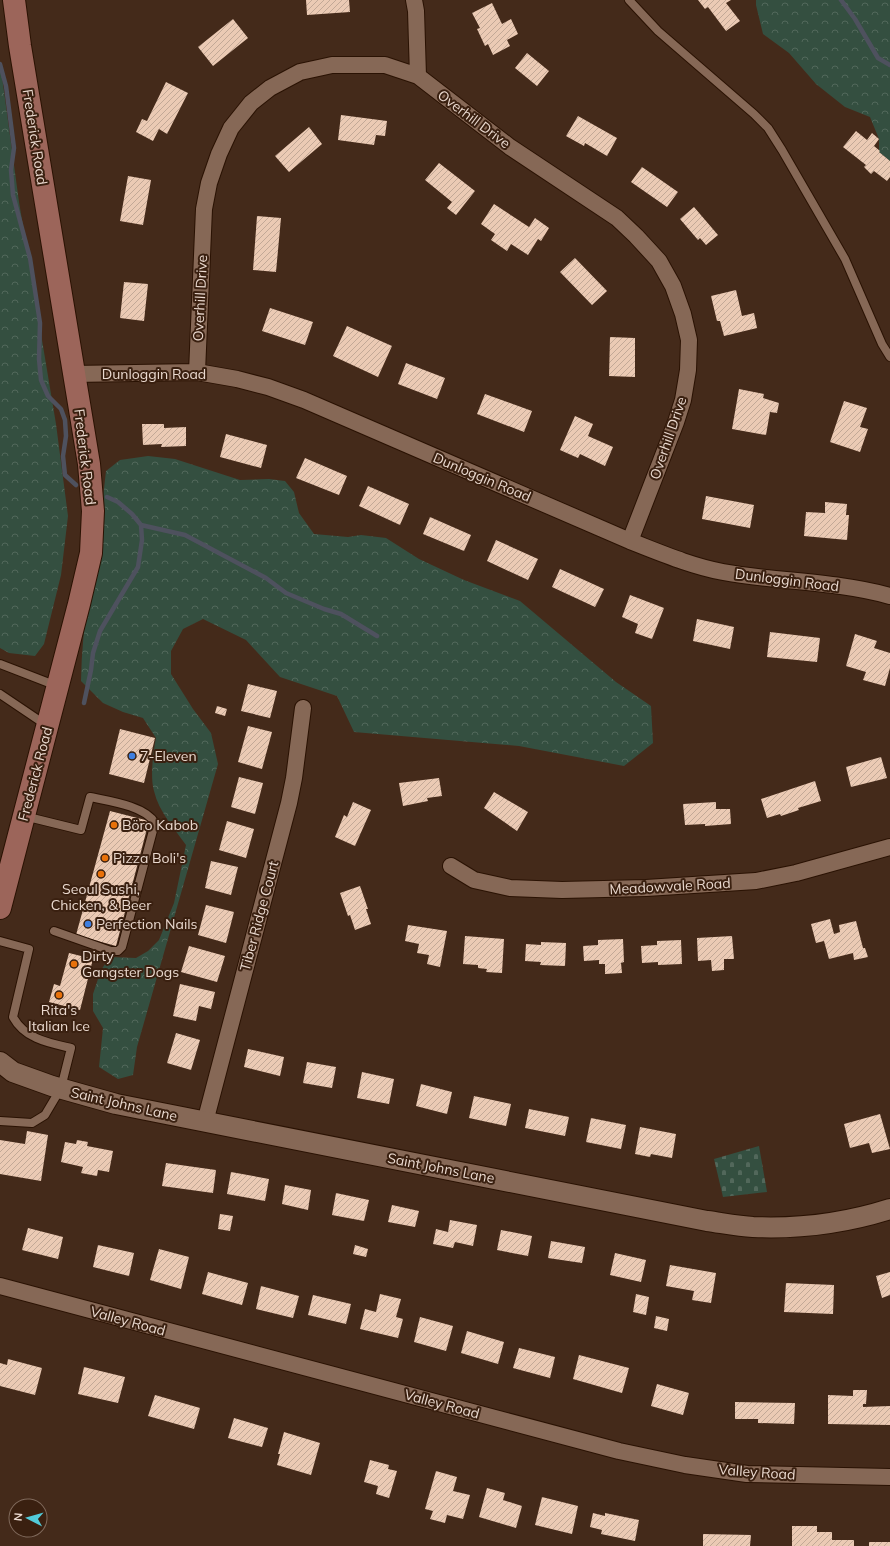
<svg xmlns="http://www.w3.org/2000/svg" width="890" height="1546" font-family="Mulish,sans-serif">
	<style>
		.forest { fill: url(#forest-crowns) }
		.cemetery { fill: url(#cemetery-stones) }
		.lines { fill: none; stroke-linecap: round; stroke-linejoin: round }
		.stream { stroke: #4e515e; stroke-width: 4.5 }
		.building { fill: url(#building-hatch) }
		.service-casing { stroke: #2a1203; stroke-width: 10 }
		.minor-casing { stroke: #2a1203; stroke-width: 18 }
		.tertiary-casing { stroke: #2a1203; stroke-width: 22 }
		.secondary-casing { stroke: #2a1203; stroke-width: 24 }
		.service { stroke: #866856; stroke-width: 8 }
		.minor { stroke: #866856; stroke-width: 16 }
		.tertiary { stroke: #866856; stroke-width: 20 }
		.secondary { stroke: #9c655a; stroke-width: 22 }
		.shop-dot { fill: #3f7fe0; stroke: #3a2010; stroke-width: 1.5 }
		.food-dot { fill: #e8710a; stroke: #3a2010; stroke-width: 1.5 }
		.labels { text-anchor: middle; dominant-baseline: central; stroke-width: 4; stroke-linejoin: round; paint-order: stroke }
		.street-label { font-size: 14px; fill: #ead9cf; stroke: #3a2010 }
		.poi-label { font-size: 14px; fill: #ead9cf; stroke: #3a2010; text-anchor: start }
	</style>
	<defs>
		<pattern id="forest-crowns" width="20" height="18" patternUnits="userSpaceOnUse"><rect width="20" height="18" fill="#344f40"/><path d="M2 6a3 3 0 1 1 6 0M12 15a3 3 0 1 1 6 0" fill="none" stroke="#52685b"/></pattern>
		<pattern id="cemetery-stones" width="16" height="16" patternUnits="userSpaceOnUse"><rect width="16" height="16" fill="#344f40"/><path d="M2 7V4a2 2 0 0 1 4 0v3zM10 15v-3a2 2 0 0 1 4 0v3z" fill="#52685b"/></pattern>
		<pattern id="building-hatch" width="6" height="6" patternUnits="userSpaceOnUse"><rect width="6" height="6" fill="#ebcab4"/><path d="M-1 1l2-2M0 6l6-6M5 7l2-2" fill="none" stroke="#c2a896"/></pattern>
	</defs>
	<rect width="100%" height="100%" fill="#442a1a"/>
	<path class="forest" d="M756,0h134v161l-11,-9v-13l-9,-22 -25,-10 -29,-23 -27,-31 -26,-19 -7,-29z
		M0,62l19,140 37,222 12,92 -7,59 -17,69 -9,12 -26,-3 -9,-5z
		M148,456l27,3 65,21 29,-1 16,2 9,11 5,21 15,21 34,3 13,-2 25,3 33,21 45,21 56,21 96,81 35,24 2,37 -29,23 -105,-20 -165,-14 -17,-36 -57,-19 -34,-37 -43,-21 -20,10 -12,22v23l22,35 18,24 7,31 -81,283 -4,28 -15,4 -19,-12 4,-39 -10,-17v-17l8,-24 9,-13 26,1 12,-7 11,-11 15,-37 12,-58c-12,-17 -27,-33 -32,-54 -4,-14 -1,-38 2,-53l-13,-20 -20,-6 -20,-9 -22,-22c1,-71 18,-140 25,-210l14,-11z"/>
	<path class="cemetery" d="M759,1146l8,46 -44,5 -9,-38z"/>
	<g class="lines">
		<path class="stream" d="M841,0l14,19 23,39 12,7
			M0,64l6,22 8,62 -3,22 2,25 17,63 10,65 -1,36 2,21 7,16 13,13 4,11 1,16 -3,20 2,19 11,10
			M141,525l44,10 81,43 20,15 38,16 17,5 36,22
			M84,703l7,-33 2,-17 7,-22 38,-64 4,-27 -1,-15 -9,-11 -14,-12 -11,-5"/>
	</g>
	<path class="building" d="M306,0h43l1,12 -43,3z
		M698,0h33l-5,3 14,18 -14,10 -18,-24 -3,2z
		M492,3l10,21 9,-5 7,15 -11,6 3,6 -17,9 -5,-11 -3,2 -8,-17 3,-1 -8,-15z
		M233,19l15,19 -35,28 -15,-19z
		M527,53l22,18 -12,15 -22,-18z
		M166,82l22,11 -21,41 -8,-5 -6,12 -17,-9 6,-13 5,2z
		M341,115l46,6 -2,15 -9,-1 -2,10 -36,-5z
		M578,116l39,22 -10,18 -22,-13 -1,3 -18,-10z
		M309,127l13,17 -33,28 -14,-16z
		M856,131l11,9 5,-7 7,6 -5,7 6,5 -1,1 11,9v16l-3,4 -13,-10 -3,3 -7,-7 2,-2 -23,-18z
		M439,163l36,28 -19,24 -9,-7 5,-6 -27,-22z
		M642,167l36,25 -11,15 -36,-25z
		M128,176l23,4 -8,45 -23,-4z
		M494,204l35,23 6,-9 14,10 -8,13 -3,-2 -10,16 -17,-11 -4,7 -16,-11 4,-6 -14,-10z
		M694,207l24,28 -12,10 -6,-7 -2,2 -18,-21z
		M257,216l24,2 -5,54 -23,-2z
		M575,258l32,33 -15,14 -32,-33z
		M124,282l24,2 -4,37 -24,-3z
		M736,290l6,26 12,-3 3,15 -33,8 -4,-15h-3l-6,-25z
		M270,308l43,14 -8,23 -43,-14z
		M347,326l45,20 -14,31 -45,-21z
		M610,337l25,1v39l-26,-1z
		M406,363l39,15 -8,21 -39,-15z
		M739,389l25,5 -1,4 16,5 -2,10 -7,-1 -4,23 -34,-6z
		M485,394l47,17 -8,21 -47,-18z
		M844,401l23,7 -7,19 8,2 -8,23 -30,-10z
		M575,416l18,8 -5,12 25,11 -8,19 -25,-12 -2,4 -18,-8z
		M142,424h22v4l22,-1v19l-25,1 1,-3 -19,1z
		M226,434l41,11 -6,23 -41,-11z
		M305,458l42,18 -8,19 -43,-17z
		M368,486l41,18 -9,21 -41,-19z
		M706,496l48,9 -4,23 -48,-9z
		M825,502l22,2 -1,11h3l-2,25 -43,-4 2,-24 19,1z
		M430,517l41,18 -7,16 -41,-17z
		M496,540l42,19 -10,21 -41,-19z
		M560,569l44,20 -9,18 -43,-20z
		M630,595l34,13 -12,31 -17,-6 3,-9 -16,-7z
		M697,619l37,8 -4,22 -37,-8z
		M770,632l50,6 -3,24 -50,-5z
		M855,634l22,7 -3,7 16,5v15l-5,18 -22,-6 3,-8 -20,-6z
		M248,684l29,7 -7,27 -29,-7z
		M217,706l10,3 -2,7 -10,-3z
		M248,726l24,6 -10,37 -24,-7z
		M120,729l35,9 -11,45 -35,-9z
		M881,757l6,21 -36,9 -5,-20z
		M239,777l24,6 -8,31 -24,-7z
		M439,778l3,18 -15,2 1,3 -25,5 -4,-23z
		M815,781l6,20 -23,7 1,2 -18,6 -1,-2 -13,4 -6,-19z
		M494,792l34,20 -11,19 -33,-23z
		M353,802l18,8 -16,36 -20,-9 9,-22 3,2z
		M716,802v7h14l1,15 -26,2v-2l-20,1 -2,-21z
		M110,811l39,10 -33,125 -40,-11z
		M227,821l27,8 -8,29 -27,-8z
		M211,861l27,6 -7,28 -26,-7z
		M360,886l8,23h-2l5,15 -16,6 -5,-15 -2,1 -8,-23z
		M206,905l28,7 -8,31 -28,-8z
		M830,919l4,15 6,-2 -1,-7 17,-4 7,27h2l3,9 -14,3 -1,-7 -24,6 -5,-18 -8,2 -5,-19z
		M408,925l39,6 -7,36 -13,-3 2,-9 -12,-2 2,-9 -14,-3z
		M465,936l39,3 -2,34 -16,-1 1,-3 -9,-1v-3l-15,-1z
		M732,936l2,23h-10v11l-12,1 -1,-11 -13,1 -1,-23z
		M623,939l1,23 -3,1 1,10 -17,1v-10h-6v-4l-15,1 -1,-15 15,-1v-5z
		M681,940l1,24 -24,1v-3l-16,1 -1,-17 16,-1v-4z
		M541,942l25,1 -1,23 -25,-1 1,-3 -16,-1 1,-17 15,1z
		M189,946l36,10 -8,26 -36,-10z
		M69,953l24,6 -13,51 -31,-8 5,-18 6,2z
		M180,984l35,8 -4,17 -12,-3 -3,15 -23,-5z
		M176,1033l24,7 -9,30 -24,-7z
		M248,1049l36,8 -4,19 -36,-9z
		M307,1062l29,5 -4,21 -29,-5z
		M362,1072l32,7 -5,25 -32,-6z
		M421,1084l31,8 -5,22 -31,-8z
		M474,1096l37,8 -5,22 -37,-8z
		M529,1109l40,8 -4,19 -40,-8z
		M880,1114l10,35 -18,4 -3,-10 -19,5 -6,-24z
		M591,1118l35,7 -5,24 -35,-7z
		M640,1127l36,7 -4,24 -21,-4 -1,3 -15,-3z
		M27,1131l21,4 -7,46 -41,-7v-34l25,4z
		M77,1140l11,2 -1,4 26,5 -4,21 -11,-2 -1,6 -16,-3 2,-6 -22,-5 4,-20 11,2z
		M166,1163l50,7 -3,23 -51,-7z
		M231,1172l38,7 -4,22 -38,-7z
		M285,1185l26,5 -3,20 -26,-6z
		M336,1193l33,7 -5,21 -32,-6z
		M392,1205l27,6 -4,16 -27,-5z
		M220,1214l13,2 -3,15 -12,-2z
		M450,1220l27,5 -4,21 -18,-4 -2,6 -20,-4 3,-15 12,3z
		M28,1228l35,9 -5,22 -36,-9z
		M501,1230l31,6 -4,20 -31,-6z
		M551,1241l34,6 -3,16 -34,-5z
		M98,1245l36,8 -5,23 -36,-9z
		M355,1245l13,4 -2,8 -13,-3z
		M159,1249l30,8 -8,32 -31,-9z
		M615,1253l31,7 -5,22 -31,-7z
		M670,1265l46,8 -5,30 -19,-3 2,-9 -28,-5z
		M208,1272l40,11 -6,22 -40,-11z
		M890,1272v23l-8,3 -6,-22z
		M786,1283l48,2 -1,29 -49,-2z
		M261,1286l38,10 -6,22 -37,-9z
		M380,1294l21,5 -5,18 7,2 -5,19 -38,-9 5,-20 11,3z
		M636,1294l13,3 -3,18 -13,-3z
		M313,1295l38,9 -5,20 -38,-9z
		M656,1316l13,3 -2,12 -13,-3z
		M420,1317l33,9 -7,25 -32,-9z
		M467,1331l37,11 -6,22 -37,-11z
		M519,1348l36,9 -5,21 -37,-10z
		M579,1355l50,13 -7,25 -49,-14z
		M8,1359l34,9 -7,27 -35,-9v-23l7,2z
		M84,1367l41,10 -7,26 -40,-9z
		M657,1384l32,9 -6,22 -32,-9z
		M853,1390h14l-1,14h-3v3l27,-1v19l-62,-1v-29l25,1z
		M155,1395l45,13 -6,21 -46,-13z
		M735,1402l60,1 -1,21 -36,-1v-4h-23z
		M234,1418l34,10 -6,19 -34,-9z
		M284,1432l36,11 -9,32 -34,-10 3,-11h-2z
		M370,1460l19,5 -1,4 9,2 -8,27 -13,-4 2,-8 -14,-4z
		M436,1471l21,6 -4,14 17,4 -7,24 -16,-4 -2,8 -15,-4 3,-8 -8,-2z
		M487,1488l18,5 -2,7 19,6 -6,22 -37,-11z
		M542,1497l36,9 -6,28 -37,-9z
		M593,1513l12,3v-3l34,7 -4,21 -34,-7 1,-4 -12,-3z
		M792,1526h25v6h15v8h22v6h-62z
		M703,1534l48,1 -1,11h-47z
		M869,1542h21v4h-21z"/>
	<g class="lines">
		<defs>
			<path id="service" d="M629,0l29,31 96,83 14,14 14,22 63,109 37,85 8,13
				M0,664l57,22
				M0,694l46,31
				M24,816l57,14 9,-33c19,4 55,9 65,26l-33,124 -4,4h-7l-57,-20
				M0,941l29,8 -16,68c12,22 36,26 58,31l-10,40 -16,27 -13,8 -32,-2"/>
			<path id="minor" d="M414,0l2,11 2,65
				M197,372l7,-163 5,-26 10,-29 12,-26 20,-25 19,-15 30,-16 23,-5 9,-2h53l33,11 92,71 107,71 19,18 23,25 14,25 10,28 6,26 -1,30 -5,30 -7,22 -46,119
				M73,374l124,-2 40,7 31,8 36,13 326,141c31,12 61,25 93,31 55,10 113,9 167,24
				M451,866l23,14 36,8 52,2 84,-2 110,-7 40,-8 94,-26
				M205,1122l84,-319 5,-25 9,-70
				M0,1286l619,165 66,14 62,9 143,3"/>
			<path id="tertiary" d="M0,1062l13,10 39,14 64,18 591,117c15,2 31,5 46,6 46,2 93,-4 137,-18"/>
			<path id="secondary" d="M0,908l79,-304 12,-51 2,-42 -4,-47 -69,-418 -6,-46"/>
		</defs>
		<use href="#service" class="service-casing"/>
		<use href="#minor" class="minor-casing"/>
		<use href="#tertiary" class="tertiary-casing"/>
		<use href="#secondary" class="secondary-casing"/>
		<use href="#service" class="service"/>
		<use href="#minor" class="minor"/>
		<use href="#tertiary" class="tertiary"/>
		<use href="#secondary" class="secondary"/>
	</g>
	<g class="shop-dot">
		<circle cx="132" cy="756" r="4"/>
		<circle cx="88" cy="924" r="4"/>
	</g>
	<g class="food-dot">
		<circle cx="114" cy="825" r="4"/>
		<circle cx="105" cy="858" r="4"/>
		<circle cx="101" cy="874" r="4"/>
		<circle cx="74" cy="964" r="4"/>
		<circle cx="59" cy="995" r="4"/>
	</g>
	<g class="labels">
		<g class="street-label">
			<text transform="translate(474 119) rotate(37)">Overhill Drive</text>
			<text transform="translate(35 137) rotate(81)">Frederick Road</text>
			<text transform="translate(200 298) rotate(-87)">Overhill Drive</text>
			<text x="154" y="374">Dunloggin Road</text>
			<text transform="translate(668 438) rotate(-71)">Overhill Drive</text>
			<text transform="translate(85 457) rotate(83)">Frederick Road</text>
			<text transform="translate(482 477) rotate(23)">Dunloggin Road</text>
			<text transform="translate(787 580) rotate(7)">Dunloggin Road</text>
			<text transform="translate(35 774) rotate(-75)">Frederick Road</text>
			<text transform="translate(670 886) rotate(-3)">Meadowvale Road</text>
			<text transform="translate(259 916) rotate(-75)">Tiber Ridge Court</text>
			<text transform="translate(124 1104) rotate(13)">Saint Johns Lane</text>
			<text transform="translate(441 1168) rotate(11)">Saint Johns Lane</text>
			<text transform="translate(128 1321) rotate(15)">Valley Road</text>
			<text transform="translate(442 1404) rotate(15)">Valley Road</text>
			<text transform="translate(757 1472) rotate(4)">Valley Road</text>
		</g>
		<g class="poi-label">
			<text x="140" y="756">7-Eleven</text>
			<text x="122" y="825">Böro Kabob</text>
			<text x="113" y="858">Pizza Boli's</text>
			<text x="101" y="889" text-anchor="middle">Seoul Sushi,<tspan x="101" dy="16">Chicken, &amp; Beer</tspan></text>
			<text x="96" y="924">Perfection Nails</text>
			<text x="82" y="956">Dirty<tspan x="82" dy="16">Gangster Dogs</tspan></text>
			<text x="59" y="1010" text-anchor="middle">Rita's<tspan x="59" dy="16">Italian Ice</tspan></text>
		</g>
	</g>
	<g transform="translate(28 1518) rotate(276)"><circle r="19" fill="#3a2010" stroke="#806a5c"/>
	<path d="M0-3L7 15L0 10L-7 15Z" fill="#52cbd9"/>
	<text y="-6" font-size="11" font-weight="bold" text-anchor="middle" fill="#ead9cf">N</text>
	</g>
</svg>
